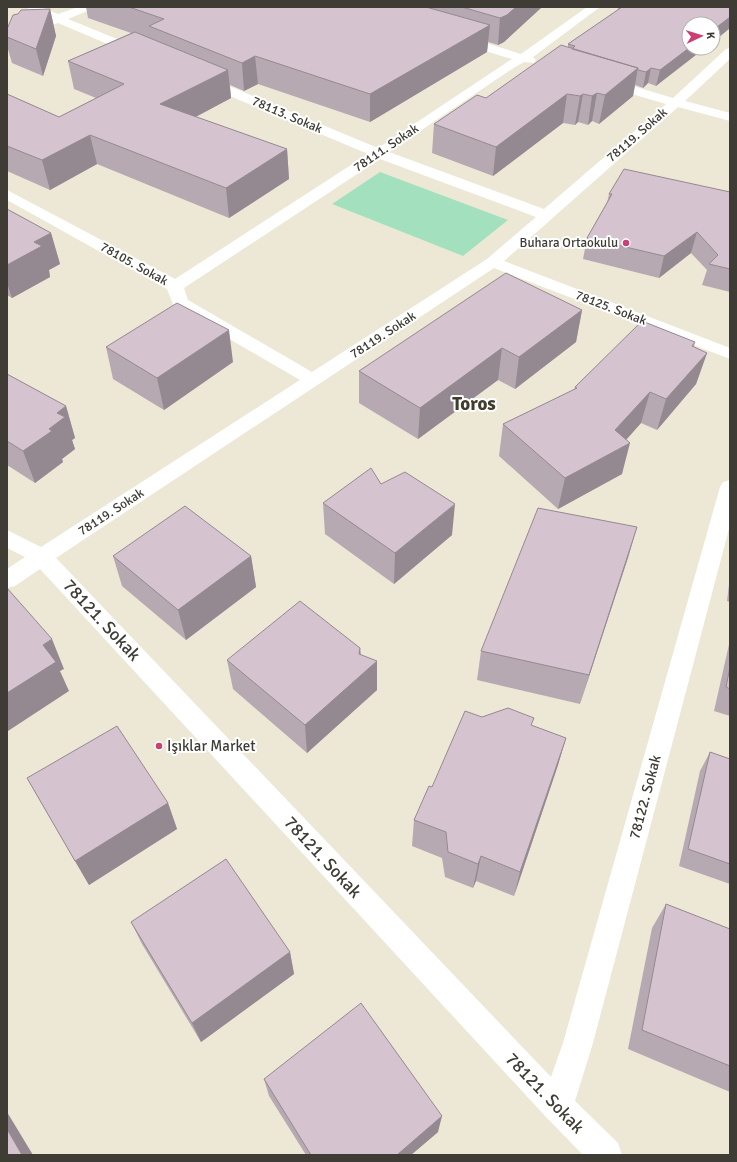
<svg xmlns="http://www.w3.org/2000/svg" width="737" height="1162" font-family="Signika,sans-serif">
	<style>
		.green { fill: #a3e1be }
		.lines { fill: none; stroke-linecap: round; stroke-linejoin: round }
		.street { fill: #fff; fill-rule: evenodd }
		.wall { fill: #b7a9b2 }
		.shaded-wall { fill: #958991 }
		.building { fill: #d5c4cf; stroke: #958991 }
		.poi-dot { fill: #ca3f76; stroke: #fff; stroke-width: 1.5 }
		.labels { text-anchor: middle; dominant-baseline: central; stroke-width: 4; stroke-linejoin: round; paint-order: stroke }
		.far-street-label { font-size: 13px; fill: #3e3c35; stroke: #fff }
		.far-poi-label { font-size: 13px; fill: #3e3c35; stroke: #fff; text-anchor: end }
		.poi-label { font-size: 15px; fill: #3e3c35; stroke: #fff; text-anchor: start }
		.street-label { font-size: 15px; fill: #3e3c35; stroke: #fff }
		.near-street-label { font-size: 18px; fill: #3e3c35; stroke: #fff }
		.district-label { font-size: 19px; font-weight: bold; fill: #403c2e; stroke: #fff }
	</style>
	<rect width="100%" height="100%" fill="#ede8d6"/>
	<path class="green" d="M380,172l128,48 -45,36 -131,-52z"/>
	<g class="lines">
		<path class="street" d="M25,7h16l17,7 20,-7h16l-2,2 -24,10 76,31 2,3 -2,3h-8l-78,-33 -51,19v-8l41,-16z
			M587,7h13l-67,50 3,3 -2,3 -10,-1 -9,5 -126,85 155,57 122,-105 -65,-19 -2,-3 2,-3h8l64,19 53,-49 4,-1v11l-45,42 45,12v8l-52,-14 -174,154 226,87v11l-236,-91 -438,290 495,519 12,-34 157,-556 3,-5 7,-2v45l-137,518 -18,58 43,42 4,12h-39l-37,-38 -506,-548 -25,17 -8,2v-19l18,-12 -18,-9v-18l34,17 259,-167 -126,-73 -7,-18 -160,-89v-10l168,89 193,-125 -169,-71 -2,-3 2,-3h8l171,71 134,-89 -57,-17 -2,-3 2,-3h8l58,18zM380,159l156,58 -49,42 -175,113 -124,-72 -4,-12z"/>
	</g>
	<path class="wall" d="M86,7h456l-38,35 -6,3 -10,-3 -1,10 -117,70 -112,-38 -14,7 -14,-6 1,13 -35,19 91,32 2,30 -60,39 -132,-54 -47,26 -43,-19v-77l52,23 37,-19 -22,-9 -6,-28 63,-28 -43,-15z
		M618,7h112v21l-17,14v-18l-57,62 -8,-3 -5,5 -8,-3 -2,11 -34,28 -7,-3 -4,4 -10,-3 -3,3 -12,-2 -70,53 -61,-23 2,-29 52,-26 82,-51v-3l50,-34z
		M50,9l6,27 -13,40 -31,-13 -5,-17v-17l11,-15z
		M730,192v100l-28,-7 5,-15 -16,-17 -32,25 -76,-19 4,-21 20,-35 2,-9z
		M7,209l44,24 9,31 -11,6 1,7 -38,21 -5,-3z
		M582,310l-6,32 -61,47 -17,-9 -80,59 -59,-36v-32z
		M695,342l-1,5 13,6 -11,31 -39,46 -16,-7 -15,17 -4,34 -64,35 -59,-53 4,-32 71,-34 1,-3z
		M106,347l127,15 -69,48 -51,-31z
		M7,374l59,32 9,32 -3,2 3,9 -13,10 1,3 -28,21 -28,-18z
		M381,484l71,51 -58,49 -69,-50 -2,-31z
		M637,527l-57,177 -103,-24 4,-29z
		M113,556h138l5,31 -70,53 -64,-54z
		M730,576v26l-3,-1z
		M730,640v76l-16,-5z
		M360,648l1,6 16,36 -70,63 -74,-64 -6,-29z
		M482,717l50,9 34,12 -8,27 -44,131 -38,-15 -3,7 -28,-11 -3,-19 -30,-12 2,-26 18,-33z
		M710,752l20,7v125l-51,-18 21,-95z
		M27,778l141,25 9,26 -88,56 -47,-81z
		M666,904l64,25v163l-102,-43 24,-121z
		M131,922l159,30 4,22 -93,68 -59,-98z
		M264,1079l174,53 -27,23h-105l-37,-59z"/>
	<path class="shaded-wall" d="M516,7h26l-38,35 -6,3 2,-27z
		M50,9l6,27 -13,40 -7,-27z
		M730,17v11l-17,14v-12z
		M490,25l-3,27 -117,70v-28z
		M689,48h16l-49,38 4,-16z
		M255,56l3,28 -14,7 -2,-28z
		M638,68l-5,28 -34,28 6,-29z
		M651,68l-3,15 -5,5 3,-16z
		M228,70l3,28 -66,35 -5,-29z
		M597,93l-5,28 -4,4 4,-29z
		M567,94l-4,29 -70,53 3,-29z
		M583,94l-5,28 -3,3 5,-29z
		M90,135l7,29 -47,26 -8,-30z
		M287,149l2,30 -60,39 -3,-30z
		M697,232l-6,21 -32,25 5,-22z
		M51,233l9,31 -11,6 1,7 -38,21 -5,-15v-18l27,-23z
		M582,310l-6,32 -61,47 4,-32z
		M229,330l4,32 -69,48 -7,-32z
		M502,348l-4,32 -80,59 2,-31z
		M707,353l-11,31 -39,46 9,-31z
		M650,392l-9,31 -24,27 13,-7 -8,31 -64,35 7,-31 50,-48z
		M66,406l9,32 -3,2 3,9 -13,10 1,3 -28,21 -12,-32 26,-22 8,-16z
		M455,504l-3,31 -58,49 1,-31z
		M637,527l-9,31 -48,146 9,-29z
		M251,556l5,31 -70,53 -8,-30z
		M52,639l12,30 -4,2 9,20 -61,40 -1,-2v-36l36,-48z
		M360,648l1,27 16,-14v29l-70,63 -2,-28 54,-71z
		M566,738l-8,27 -44,131 6,-24z
		M168,803l9,26 -88,56 -14,-24z
		M481,856l-5,25 -3,7 5,-24z
		M290,952l4,22 -93,68 -9,-19z
		M7,1112l26,43h-11l-15,-26z
		M442,1116l-4,16 -27,23h-14z"/>
	<path class="building" d="M129,7h297l64,18 -120,69 -115,-38 -13,7 -93,-37 15,-7z
		M462,7h54l-9,8 -7,3z
		M622,7h108v10l-17,13v-6h-24v24l-29,22 -9,-2 -5,4 -8,-2v-2l-66,-19 3,-3 -7,-2z
		M50,9l-14,40 -29,-12v-8l6,-14 5,-1 3,-4z
		M135,32l93,38 -68,34 127,45 -61,39 -136,-53 -48,25 -35,-14v-52l52,23 65,-33 -56,-23z
		M561,45l77,23 -33,27 -8,-2 -5,3 -9,-2 -3,2 -13,-2 -71,53 -62,-23 43,-29 9,3z
		M624,169l106,23v77l-21,-5 9,-9 -21,-23 -33,24 -77,-18 25,-44h-3z
		M7,209l44,24 -17,9 8,4 -35,19z
		M506,273l76,37 -63,47 -17,-9 -82,60 -61,-37z
		M177,303l52,27 -72,48 -51,-31z
		M642,321l53,21 -3,4 15,7 -41,46 -16,-7 -35,38 15,13 -65,35 -62,-54 74,-36 -2,-1z
		M7,374l59,32 -9,7 8,4 -16,12 3,2 -29,20 -16,-10z
		M371,468l10,16 24,-12 50,32 -60,49 -72,-50z
		M185,506l66,50 -73,54 -65,-54z
		M538,508l99,19 -48,148 -108,-24z
		M7,588l45,51 -9,6 13,17 -49,31z
		M300,601l60,47 -1,6 18,7 -72,64 -78,-65z
		M730,667v22l-4,-2z
		M508,708l26,10 -3,7 35,13 -46,134 -39,-16 -3,8 -30,-12 -2,-20 -32,-12 15,-34 3,1 33,-76 17,6z
		M117,726l51,77 -93,58 -48,-83z
		M710,752l20,7v105l-42,-15z
		M226,859l64,93 -98,71 -61,-101z
		M666,904l64,25v137l-88,-36z
		M361,1003l81,113 -45,39h-86l-47,-76z
		M7,1129l15,26h-15z"/>
	<g class="poi-dot">
		<circle cx="626" cy="243" r="4"/>
		<circle cx="159" cy="746" r="4"/>
	</g>
	<g class="labels">
		<g class="far-street-label">
			<text transform="translate(287 115) rotate(23)">78113. Sokak</text>
			<text transform="translate(637 135) rotate(-41)">78119. Sokak</text>
			<text transform="translate(386 148) rotate(-34)">78111. Sokak</text>
			<text transform="translate(134 264) rotate(29)">78105. Sokak</text>
			<text transform="translate(611 308) rotate(21)">78125. Sokak</text>
			<text transform="translate(383 335) rotate(-33)">78119. Sokak</text>
			<text transform="translate(111 512) rotate(-33)">78119. Sokak</text>
		</g>
		<g class="far-poi-label">
			<text x="618" y="243">Buhara Ortaokulu</text>
		</g>
		<g class="poi-label">
			<text x="167" y="746">Işıklar Market</text>
		</g>
		<g class="street-label">
			<text transform="translate(645 797) rotate(-75)">78122. Sokak</text>
		</g>
		<g class="near-street-label">
			<text transform="translate(102 620) rotate(47)">78121. Sokak</text>
			<text transform="translate(323 857) rotate(47)">78121. Sokak</text>
			<text transform="translate(545 1093) rotate(46)">78121. Sokak</text>
		</g>
		<g class="district-label">
			<text x="474" y="404">Toros</text>
		</g>
	</g>
	<rect width="737" height="1162" fill="none" stroke="#3e3c35" stroke-width="16"/>
	<g transform="translate(701 36) rotate(86)"><circle r="19" fill="#ffffff" stroke="#b2b1ae"/>
	<path d="M0-3L7 15L0 10L-7 15Z" fill="#ca3f76"/>
	<text y="-6" font-size="11" font-weight="bold" text-anchor="middle" fill="#3e3c35">K</text>
	</g>
</svg>
